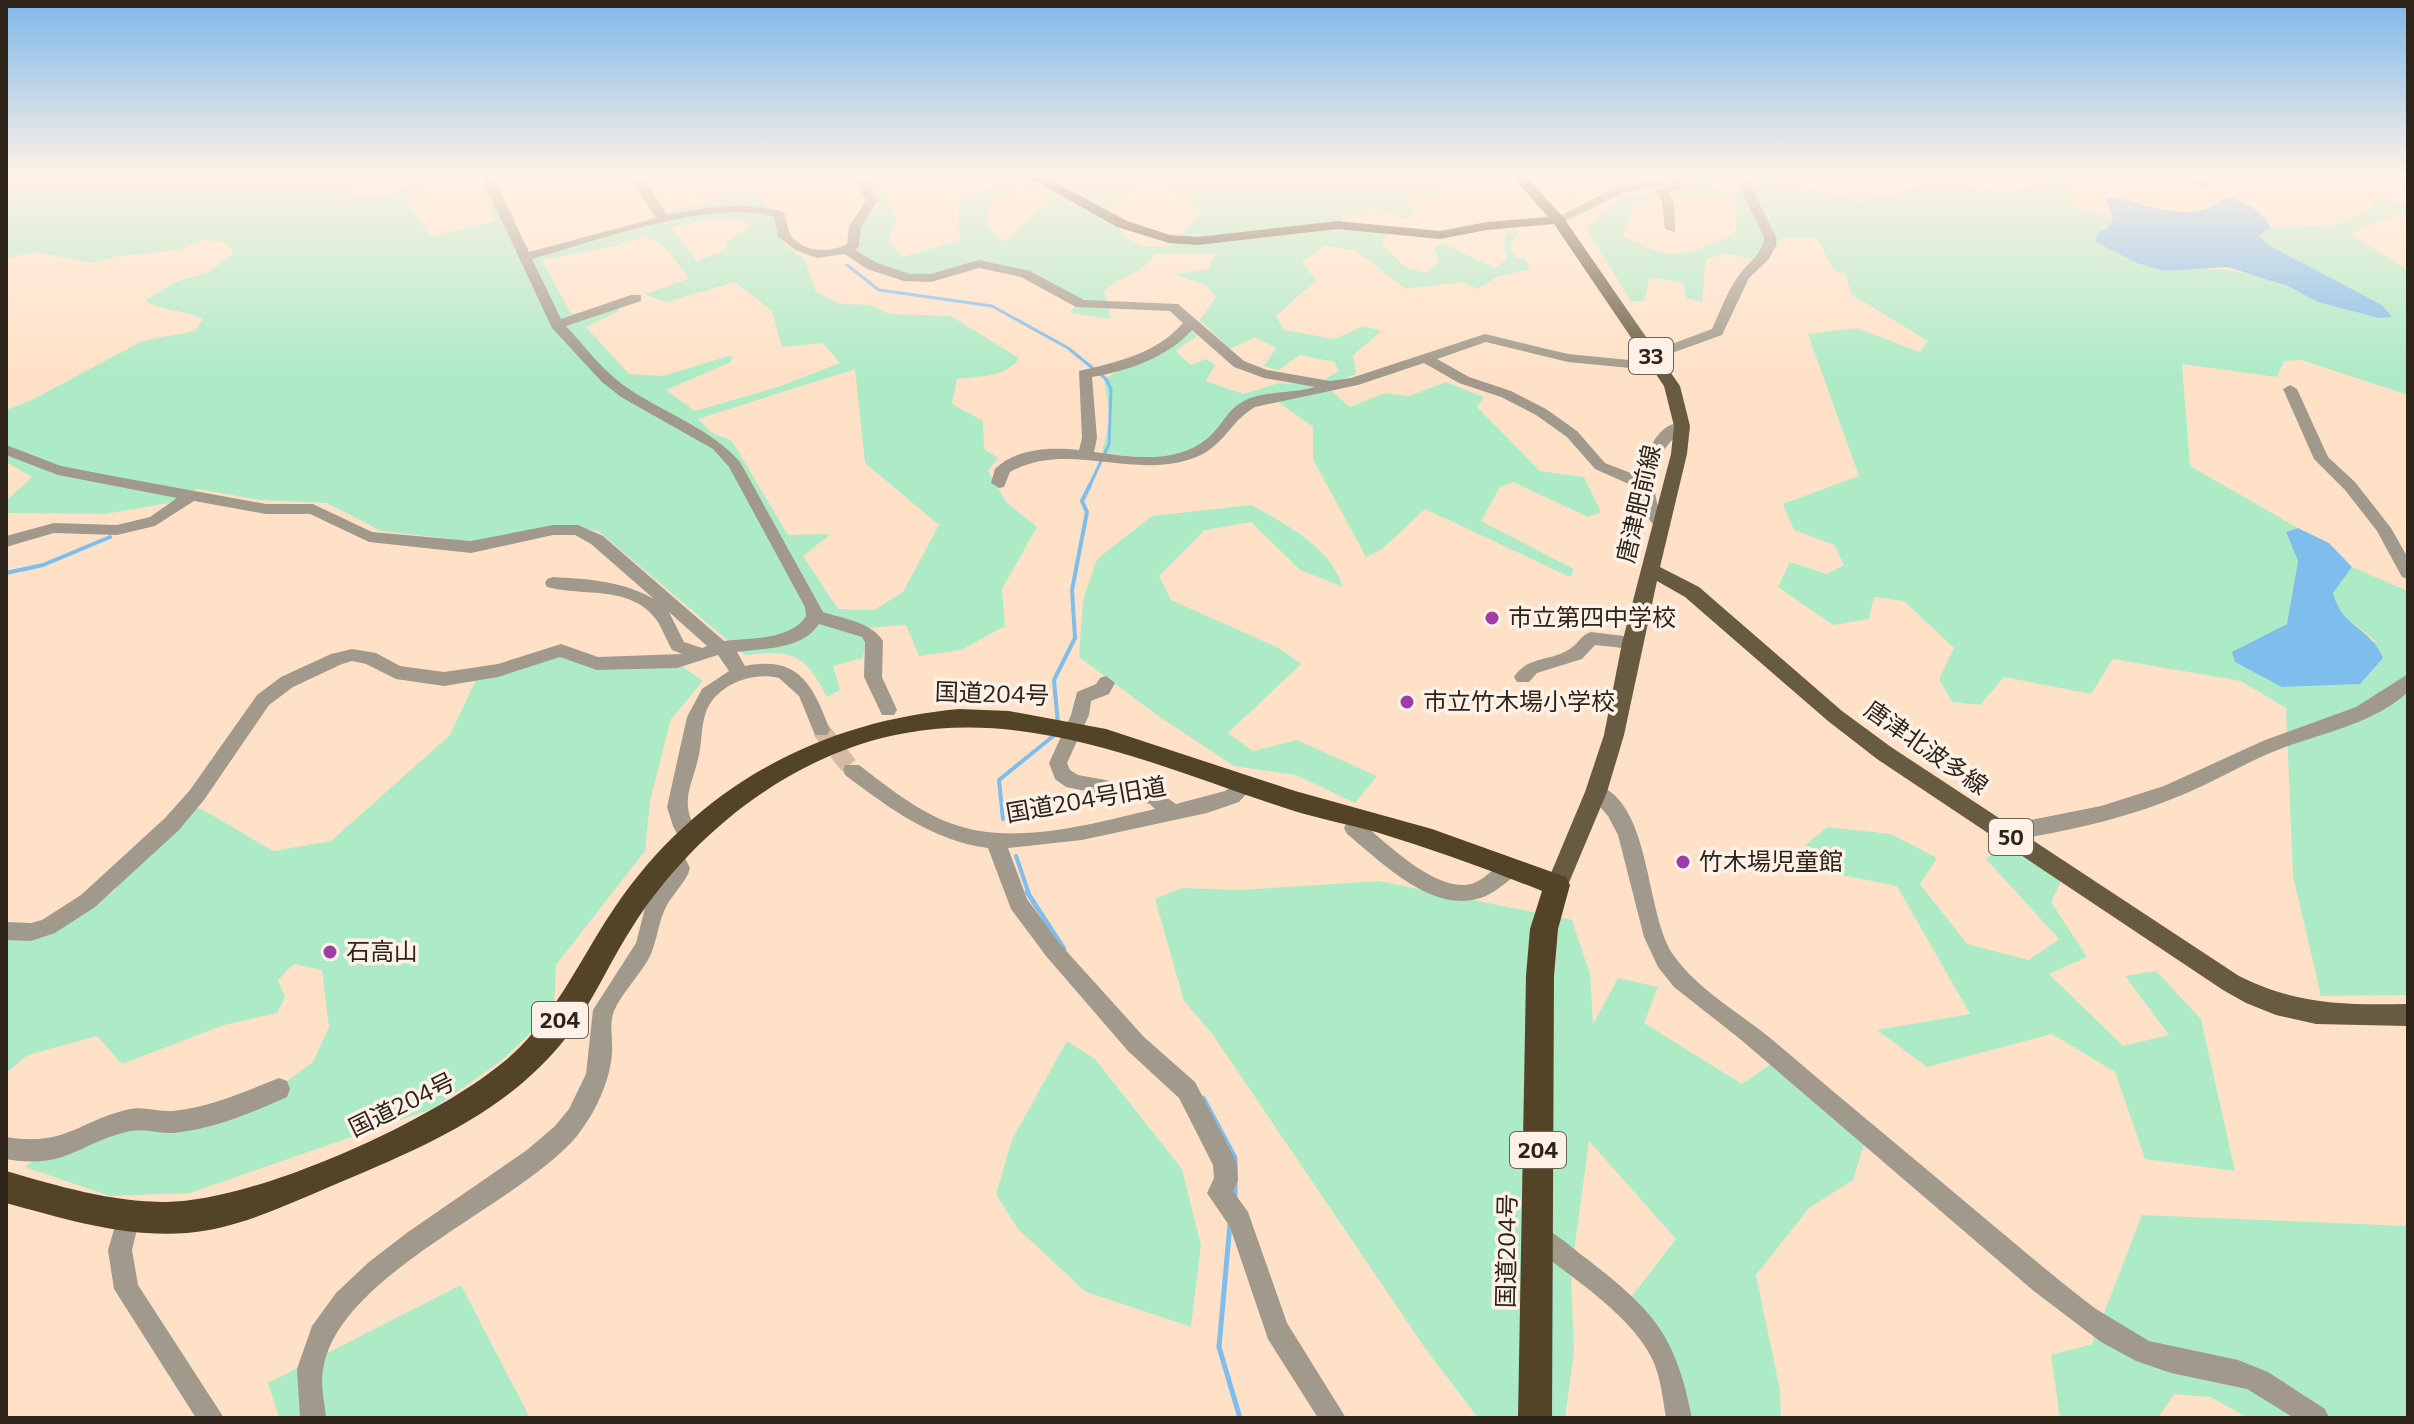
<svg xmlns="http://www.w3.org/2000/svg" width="2414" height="1424" font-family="Bitter,'Noto Sans JP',serif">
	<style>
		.green { fill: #adebc6; fill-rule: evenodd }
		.water { fill: #7fbdec }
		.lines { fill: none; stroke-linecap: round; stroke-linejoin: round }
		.stream-far2 { stroke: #7fbdec; stroke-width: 3 }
		.stream-far1 { stroke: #7fbdec; stroke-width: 4 }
		.stream { stroke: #7fbdec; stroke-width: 5 }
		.minor-tunnel { stroke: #d5bba4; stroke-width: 18; stroke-dasharray: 18 9; stroke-linecap: butt }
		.minor { fill: #a19a8c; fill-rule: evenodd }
		.major { fill: #675b42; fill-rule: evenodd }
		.highway { fill: #534427; fill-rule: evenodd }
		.poi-dot { fill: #9e3da4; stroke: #fef2e8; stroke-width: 3 }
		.labels { text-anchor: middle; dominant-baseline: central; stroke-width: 7; stroke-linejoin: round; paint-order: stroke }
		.shield { fill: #fef2e8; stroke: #6c6157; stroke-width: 2 }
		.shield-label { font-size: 22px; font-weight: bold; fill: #2e2319 }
		.street-label { font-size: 24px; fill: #2e2319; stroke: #fef2e8 }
		.poi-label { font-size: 24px; fill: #2e2319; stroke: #fef2e8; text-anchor: start }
	</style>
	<rect width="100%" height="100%" fill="#ffe1c7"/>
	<path class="green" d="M6,174h149l8,7 20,-7h181l-24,28 24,-9 22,3 28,-15 2,-7h20l-5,9 -24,19 24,35 63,-16 -13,-34 5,-2 37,72 128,-33 20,-13 42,-9 6,-9 28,-4 35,31 2,24 21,16 11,32 24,12 31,1 19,9 61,2 68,42c-12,20 -41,18 -62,21l-5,25 31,17 1,28 14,9 -10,13 19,32 30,24 -35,62 3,37 -44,24 -42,6 -13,-31 -39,3 -4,30 -30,8 7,24 -13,7c-23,-44 -33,-47 -82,-42l-147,-124 -36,-5 -75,17 -106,-12 -54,-28 -67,-3 -63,-11 -28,14 -64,11 -99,-1v-12l26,-24 -26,-15v-52l26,-10 110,-59 52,-10 9,-12c-21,-10 -37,-7 -58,-18l30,-19 34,-10 25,-20 -9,-10 -20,-2 -27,10 -64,7 -20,6 -59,-11 -29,6zM706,220h36l8,7 -24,15 1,7 -30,12 -25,-33zM645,236l22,13 22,30 -45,15 23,8 68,-20 37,29 10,36 41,-4 17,20 -59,23 -86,25 -29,-21 65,-28 1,-7 -69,21 -34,-2 -43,-47 33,-16 -2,-4 -46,7 -29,-54 70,-13zM855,369l10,94 74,62 -36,67 -29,18 -36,-1 -35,-53 28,-22 -43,1 -56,-94 -21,-9 -13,-13z
		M869,174h11l1,14 15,31 -7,21 13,17 58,-17 -2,-37 55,-27 23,6 9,-5 -4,-3h396l14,9 -13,12 -22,-2 -10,11 9,7 -9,8 -29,-10 -35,7v10l46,7 -6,12 23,22 20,6 14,-11 -5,-15 9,-4 52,25 12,-9 -4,-18 5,-10h12l-10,16 5,11h10l5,12 -32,6 -20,13 -16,-7 -56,7 -50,-38 -31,-5 -23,16 14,18 -40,36 8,14 51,9 28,-13 19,5 -29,24 3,19 -30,12 24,21 35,-14 24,3 37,-14 38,15 -7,10 63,64 44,6 17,35 -13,5 -75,-35 -13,5 -19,34 93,48 -4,8 -145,-68 -43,40 -16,8 -53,-98v-32l-43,-31c-29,20 -58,48 -92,59 -23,8 -52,0 -76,-3l8,-33 -6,-40 87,-49 6,6 -22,15 16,14 15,-6 9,6 -9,16 37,13 36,-11 35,2 25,-14 -5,-9 -34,-7 -22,15 -14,-4 12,-18 -21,-11 -25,12 -30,-29 16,-23 -11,-12 -31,-11 35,-5 6,-15h-60c-14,23 -34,19 -51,38l7,27 -41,-6 10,-14 -47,-27 -56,-10 -61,15 -43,-14 -18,-13 6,-9 -2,-14 19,-23zM1023,186l30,10 -47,45 -10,-3 -10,-19 5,-17zM1158,186l34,13 7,16 -30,32c-39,1 -46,-7 -62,-42l18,-12z
		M1765,174h40l-7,12 63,16 79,-22 72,13 20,-9 -14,-10h32l20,7 2,24 41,14 -6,9 57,43c63,-7 97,1 154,31l-59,-66 11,-9 65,-2 35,-16 6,-11 32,7v12l-8,-4 -50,21 58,36v125l-106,-35 -18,1 -7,16 -95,-13 8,102 108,62 -12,4 12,29 -11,63 -54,28 143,-11 -37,-28 -6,-20 19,-26 56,24v404l-87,1 -28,-120 -7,-168 -45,-27 -128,-22 -22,35 -87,-17 -24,28 -28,-3 -13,-23 15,-31 -50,-47 -30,-4 -5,22 -36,6 -55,-38 12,-25 37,12 17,-9 -10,-20 -40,-15 -11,-26 76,-28 -51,-142 49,-6 63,24 8,-11 -77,-47 -5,-18 -13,-7 -16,-31h-37l-3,11 -21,11 -32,-7 -18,7 -4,42 -16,-4 -3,-15 -33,-6 -6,24h-13l-45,-73 33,-28 33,-9 4,7 -22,7 -11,31c53,28 61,20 113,-4v-33l-59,-5 -2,-9 32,-6 14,13h32z
		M1251,505c34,18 80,43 92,82l-43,-17 -49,-48 -46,8 -46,46 12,24 108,48 22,16 -73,69 25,18 44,-11 80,36 -22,27 -59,-28 -62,-9 -77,-51 -78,-58 4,-57 14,-41 55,-43z
		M555,647l38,20h90l20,14 -32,38 -21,82 -5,50 -89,114 -2,46 -54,51 -68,47 -242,84 -80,3 -85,-29 25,-21 200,-38 63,-46 16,-35 -7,-57 -28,-6 -16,16 7,17 -8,16 -53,12 -102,39 -25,-28 -69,19 -22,18v-145l39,3 67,-38 65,-76 23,-9 73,43 58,-10 119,-106 26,-55z
		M1827,827l64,7 46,24 -17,26 47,60 62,16 30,-21 -73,-80 22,-17 53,40 -10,20 36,55 -38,17 74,72 46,-11 -44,-59 31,-5 45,48 34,152 -90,-12 -30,-87 -63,-38 -125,33 -50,-37 93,-16 -73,-128 -56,-11 -40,-26z
		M1379,881l193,39 18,54 3,50 25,-46 40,9 -14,36 98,61 29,-20 94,77 -12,39 -44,28 -53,67 24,115 1,28h-91l-11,-48 -47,-74 44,-57 -87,-98 -18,133 3,78 -9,66h-87l-53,-70 -212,-313 -29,-34 -29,-102 27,-11 57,2z
		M1067,1041l28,18 87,110 19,76 -10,82 -105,-35 -68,-63 -22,-35 16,-54z
		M2142,1215l266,11v192h-160l-38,-21 -36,-3 -16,24h-98l-9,-63 41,-11z
		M461,1285l69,133h-251l-11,-35z"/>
	<path class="water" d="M2116,197c31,9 83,28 109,0 14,0 40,16 45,30l-11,9 9,9 114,60 10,12 -13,1 -61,-16 -31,-16 -59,-19 -64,4 -27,-8 -41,-21 1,-8 10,-6 6,-9 -7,-20z
		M2298,528l31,15 23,24 -19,26c10,37 35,31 50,65l-23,26 -78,3 -47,-25 -3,-10 55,-28 11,-63 -12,-29z"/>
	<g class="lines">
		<path class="stream-far2" d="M847,265l32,25 113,16 76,42 38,31 5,10 -2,55 -20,43"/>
		<path class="stream-far1" d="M6,573l37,-8 67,-28
			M1058,724l-4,-44 21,-42 -3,-48 15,-78 -5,-11 8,-16
			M1003,819l-4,-39 58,-47
			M1016,856l13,38"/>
		<path class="stream" d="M1027,892l37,57
			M1203,1098l32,60v42
			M1230,1224l-11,123 21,71"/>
		<path class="minor-tunnel" d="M821,730l31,40"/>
		<path class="minor" d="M480,174h12l37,78 127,-34 -28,-44h12l27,41c40,-8 78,-14 117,-3 3,8 3,19 8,25 14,16 38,16 55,7l2,-17 17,-27 -6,-9 -3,-17h12l3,17 6,9 -17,27 -2,19 -4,4 22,13 33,11h20l49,-14 51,11 54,29 94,4 66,57 23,9 63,11 21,-3 134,-44 83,20 61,6 83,-31c8,-17 14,-35 25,-51 10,-16 25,-21 27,-41l-31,-63h12l31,63v8l-7,14 -20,19 -27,57 -92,33 -62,-6 -82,-20 -49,17 32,18 42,14 35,18 31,22 28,32 36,14c4,-22 17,-59 46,-54v6c-28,14 -39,51 -28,80 2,6 8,11 12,16l-8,5c-18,-7 -20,-24 -23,-41l-45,-20 -28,-32 -31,-22 -35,-18 -42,-14 -35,-20 -66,22 -103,22c-28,16 -30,42 -67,53 -60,18 -122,-19 -178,12l-6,15 -5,1 -8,-5 4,-14c21,-21 57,-22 84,-19l3,-12 -3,-67c38,-9 77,-17 104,-48l-13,-12 -94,-4 -55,-30 -42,-9 -48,14 -27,-1 -37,-12 -22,-15 -28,4 -22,-8 -17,-14 -4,-19c-63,-19 -177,24 -242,42l29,60 70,-24h10v6l-75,25c21,23 40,49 66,65 37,24 79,38 108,71l83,150c21,7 48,10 60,29l-1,36 15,33 -3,5h-12l-18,-38 1,-35 -3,-5 -43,-13c-17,26 -55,24 -82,28l8,14c55,-11 68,20 85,64l-3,5h-12l-16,-39 -20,-18c-27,-7 -63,7 -73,34 -5,14 -4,29 -7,43 -9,39 -20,44 0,83l-3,6 -7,2 -7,-2 -9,-18 -6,-19 20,-90 15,-28 27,-18 -11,-16 -41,13 -80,2 -37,-13 -62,20 -54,9 -48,-7 -30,-15 -14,-3 -10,3 -49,23 -24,18 -65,95 -25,30 -84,77 -40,26 -24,8 -25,-1v-18l25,1 11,-3 39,-25 84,-77 25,-28 67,-95 24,-18 50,-23 21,-5 24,4 24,13 44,6 54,-8 63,-20 37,13 84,-3 -10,-4c-5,-9 -9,-19 -14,-28 -25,-38 -75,-25 -111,-35l-2,-4 2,-4 6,-2c35,2 70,4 101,22l-63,-55 -16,-9h-22l-82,18 -102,-11 -59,-28h-44l-72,-13 -39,25 -38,9 -63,-2 -48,14v-11l48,-13 63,2 33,-8 27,-19 -119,-23 -52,-20v-10l55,21 57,11 148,27h47l59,28 99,9 82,-16h25l25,11 121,105c27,-3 67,-1 82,-25l-1,-9 -76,-140 -16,-18 -92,-52 -19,-15 -50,-54zM1192,330l42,37 30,11 51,9c-23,7 -51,3 -73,15 -15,8 -21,25 -34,36 -32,27 -76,19 -114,14l3,-14 -5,-61c35,-6 75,-19 100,-47zM669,612l38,34 -5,2 -18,-6z
			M1690,174h24l-32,8 1,6 -15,5 6,9 1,30 -10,-3 -3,-27 -7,-11 12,-6 -44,8 -61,30 -10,-3 64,-33z
			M2129,174c26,-1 52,5 78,4 18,0 34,-5 52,-4l-52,12 -72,-8z
			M2290,385l7,4 31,68 27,25 36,46 17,30v21l-6,-2 -25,-46 -32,-41 -31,-31 -31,-70z
			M1591,632l41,5 9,6 -9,6 -37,-4 -13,14 -45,14 -8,9h-12l-3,-5c14,-22 38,-15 57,-29 8,-5 10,-13 20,-16z
			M2408,674v18c-36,33 -88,41 -133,59 -32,13 -61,31 -93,44 -57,24 -117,37 -177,46l-7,-2 -3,-6 3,-6 7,-2 96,-19 63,-20 101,-46 91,-33z
			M1106,676l9,7 -6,11 -18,7 -2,14 -22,48 3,7 8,5 77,14 21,15 49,-13 21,-15 7,3 2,5 -16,18 -32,11 -125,27 -74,8 19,51 33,45 84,93 51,45 42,81 1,17 -5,11 15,21 39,111 59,95h-28l-50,-79 -38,-112 -23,-34 7,-15 -1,-13 -34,-67 -51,-47 -82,-95 -35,-47 -23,-61c-55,-7 -99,-40 -143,-73l-2,-5 2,-5h14c30,23 63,50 100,61 61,19 136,-3 196,-17l-5,-5 -84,-17 -11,-8 -6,-16 22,-48 6,-23 19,-8 4,-6z
			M1596,784c57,19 48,130 78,172 25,35 68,58 101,86 70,60 142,119 213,179 36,30 71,60 108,88l53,32 89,19 30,12 57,37 4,9h-35l-47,-29 -76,-16 -35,-12 -35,-19 -66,-50 -295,-253 -66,-52 -16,-20 -14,-30 -26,-102 -10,-19 -21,-24 2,-5z
			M1358,809l7,2 3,6 -3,8c23,20 76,71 109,58 14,-6 23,-19 37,-24l7,2 3,6c-5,9 -14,15 -22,21 -53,40 -113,-22 -152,-54l-3,-6 7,-17z
			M673,846l7,2 10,20 -2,6c-6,12 -17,22 -23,35 -8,17 -8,35 -17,51 -10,17 -26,33 -34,51 -5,13 -1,28 -2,42 -2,29 -17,60 -35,83 -60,71 -240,138 -254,234 -3,15 2,33 3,48h-26l-3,-49 15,-43 24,-33 33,-31 39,-30 119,-82 28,-24 14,-17 17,-35 7,-64 43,-67 9,-35 24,-35 1,-5 -7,-14 3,-6z
			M279,1078l8,3 3,8 -3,8c-36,16 -73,32 -113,36 -14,1 -28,-5 -43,-2 -53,11 -62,39 -125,28v-22c61,10 71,-16 124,-28 15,-3 28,3 43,2 38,-4 71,-19 106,-33z
			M128,1205l8,4 4,8 -8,33 6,35 86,133h-28l-82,-129 -6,-39 12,-41z
			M1537,1224c18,8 34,23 50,35 66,51 89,76 105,159h-26c-3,-18 -5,-38 -12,-55 -20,-47 -86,-88 -125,-119l-4,-8 4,-8z"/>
		<path class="major" d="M1023,174h16l88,47 43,14 28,2 139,-16 103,10 47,-9 61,-5 -38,-43h14l39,43 117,169 10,40 -3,28 -27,113 39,20 143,124 49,36 348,229c58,29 105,29 169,28v22l-92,-2 -40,-9 -30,-12 -23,-13 -346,-231 -49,-38 -143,-124 -28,-16 -33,154 -17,57 -42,100 -8,2 -8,-2 -3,-7 39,-93 19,-57 18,-92 49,-189 3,-28 -10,-40 -110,-162 -67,6 -47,9 -103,-10 -139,16 -29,-2 -52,-16z"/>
		<path class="highway" d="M959,709l50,2 97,18 189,62 137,38 134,48 4,8 -12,44 -4,47 -2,442h-34l8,-442 4,-47 12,-38c-55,-22 -110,-42 -166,-59 -28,-8 -57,-13 -85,-22 -124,-40 -252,-101 -385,-77 -111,19 -213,99 -273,193 -24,37 -41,78 -68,113 -60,76 -149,111 -236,148 -45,19 -92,42 -142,46 -62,5 -122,-14 -181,-30v-32c52,15 105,31 160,31 91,0 290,-90 354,-155 41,-42 63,-93 95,-140 81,-119 202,-185 344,-198z"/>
	</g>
	<linearGradient id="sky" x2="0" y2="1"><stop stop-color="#7eb8ea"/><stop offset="0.47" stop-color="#fff2e6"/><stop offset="1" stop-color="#fff2e6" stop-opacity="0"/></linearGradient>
	<rect width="2414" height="373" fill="url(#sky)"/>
	<g class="poi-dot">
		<circle cx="1492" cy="618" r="8"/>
		<circle cx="1407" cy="702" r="8"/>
		<circle cx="1683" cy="862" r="8"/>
		<circle cx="330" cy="952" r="8"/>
	</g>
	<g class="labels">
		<g class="shield">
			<rect x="1629" y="338" width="44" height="36" rx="6"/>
			<rect x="1989" y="819" width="44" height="36" rx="6"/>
			<rect x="532" y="1002" width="56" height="36" rx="6"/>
			<rect x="1510" y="1132" width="56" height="36" rx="6"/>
		</g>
		<g class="shield-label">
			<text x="1651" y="356">33</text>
			<text x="2011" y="837">50</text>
			<text x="560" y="1020">204</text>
			<text x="1538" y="1150">204</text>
		</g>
		<g class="street-label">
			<text transform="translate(1639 504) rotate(-77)">唐津肥前線</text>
			<text transform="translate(992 694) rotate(2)">国道204号</text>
			<text transform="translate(1926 748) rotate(35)">唐津北波多線</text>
			<text transform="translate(1086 800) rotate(-10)">国道204号旧道</text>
			<text transform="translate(402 1105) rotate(-26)">国道204号</text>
			<text transform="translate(1507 1251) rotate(-89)">国道204号</text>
		</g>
		<g class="poi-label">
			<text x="1508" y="618">市立第四中学校</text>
			<text x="1423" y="702">市立竹木場小学校</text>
			<text x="1699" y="862">竹木場児童館</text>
			<text x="346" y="952">石高山</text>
		</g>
	</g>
	<rect width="2414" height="1424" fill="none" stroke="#2e2319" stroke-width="16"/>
</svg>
